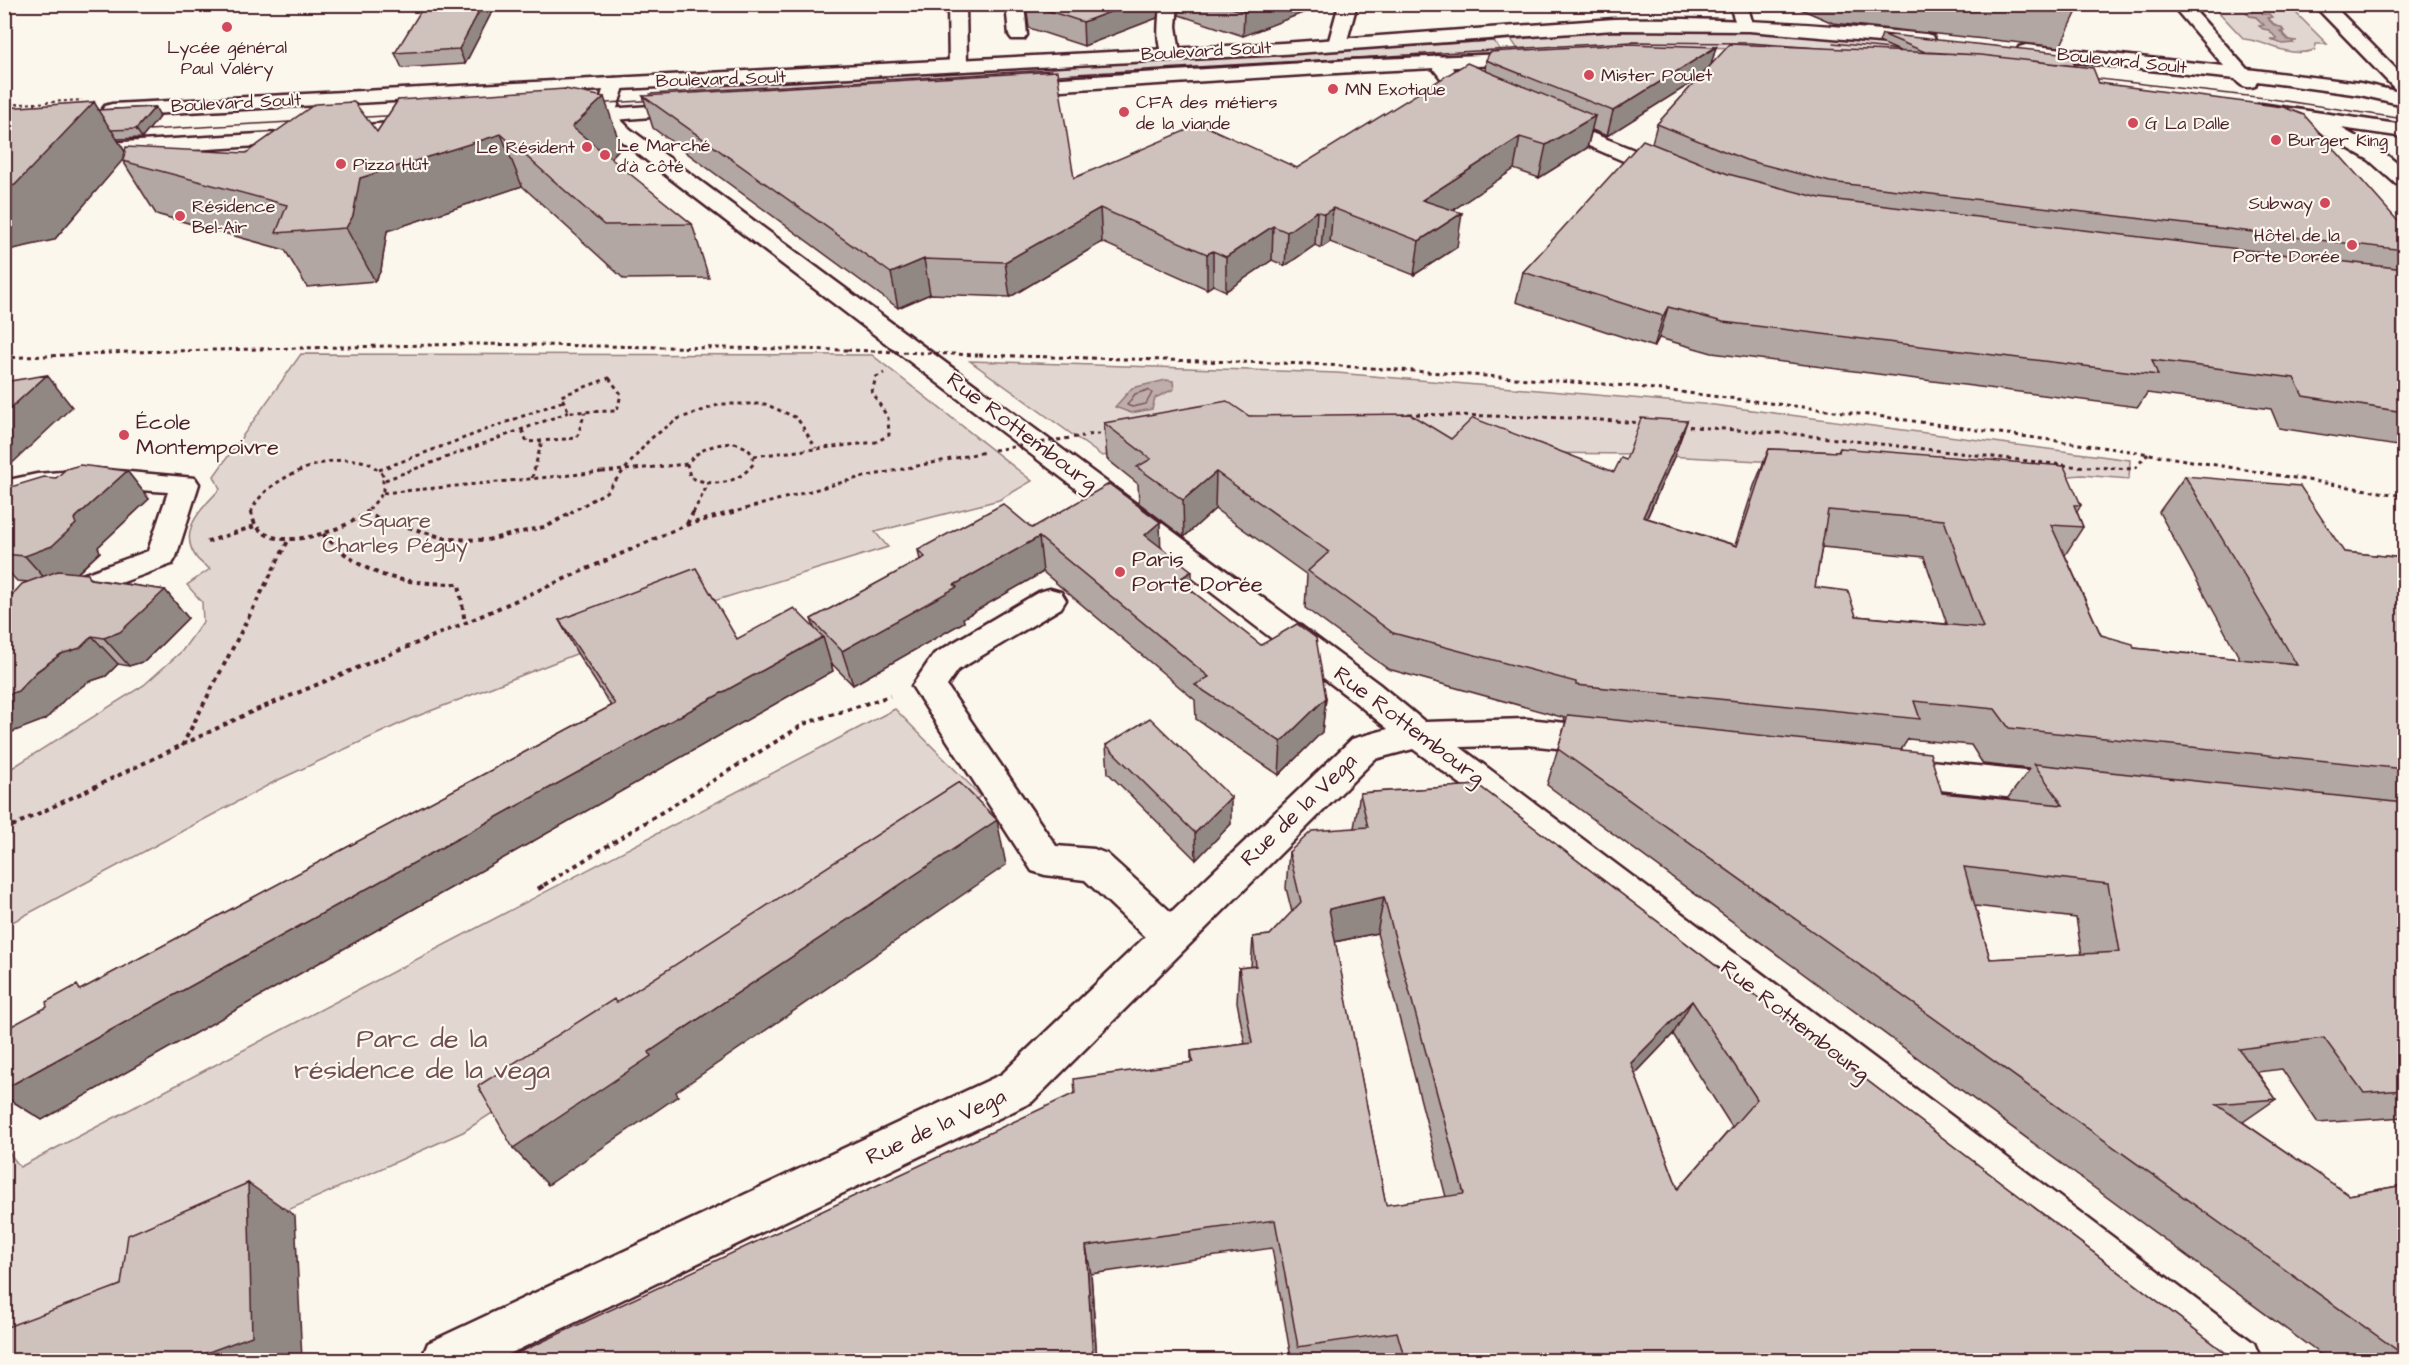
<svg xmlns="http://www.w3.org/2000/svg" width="2409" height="1365" font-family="'Architects Daughter',sans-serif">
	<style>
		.green { fill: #e2d7d0; stroke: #967b7e; stroke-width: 1.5 }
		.water { fill: #bfadaa; stroke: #907477; stroke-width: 1.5 }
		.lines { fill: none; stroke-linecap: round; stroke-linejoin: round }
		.shore { stroke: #79585e; stroke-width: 1.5 }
		.minor-casing { stroke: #4a1f2b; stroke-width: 5 }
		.major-casing { stroke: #4a1f2b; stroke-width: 5 }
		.path-far3 { stroke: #4a1f2b; stroke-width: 2; stroke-dasharray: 3 3; stroke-linecap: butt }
		.path-far2 { stroke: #4a1f2b; stroke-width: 3; stroke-dasharray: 4 4; stroke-linecap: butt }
		.path-far1 { stroke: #4a1f2b; stroke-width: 4; stroke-dasharray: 4.5 4.5; stroke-linecap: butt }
		.path { stroke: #4a1f2b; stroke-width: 4.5; stroke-dasharray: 6 6; stroke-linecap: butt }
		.minor { fill: #fbf7ec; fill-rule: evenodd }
		.major { fill: #fbf7ec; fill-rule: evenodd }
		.tram { stroke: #4a1f2b; stroke-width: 1.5 }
		.path-bridge { stroke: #4a1f2b; stroke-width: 3; stroke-dasharray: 4 4; stroke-linecap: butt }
		.wall { fill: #b2a7a2; stroke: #4a1f2b; stroke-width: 1.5; fill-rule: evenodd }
		.shaded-wall { fill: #918884; stroke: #4a1f2b; stroke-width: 1.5 }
		.building { fill: #cfc2bc; stroke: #4a1f2b; stroke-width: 1.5; fill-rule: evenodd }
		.poi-dot { fill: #d1495b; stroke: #fbf7ec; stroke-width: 2 }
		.labels { text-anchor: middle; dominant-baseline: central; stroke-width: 4.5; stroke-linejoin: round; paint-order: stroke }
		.far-poi-label { font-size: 18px; fill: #4a1f2b; stroke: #fbf7ec; text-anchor: start }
		.far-street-label { font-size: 18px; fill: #4a1f2b; stroke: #fbf7ec }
		.poi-label { font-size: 22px; fill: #4a1f2b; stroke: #fbf7ec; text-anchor: start }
		.street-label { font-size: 22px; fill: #4a1f2b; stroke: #fbf7ec }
		.park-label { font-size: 22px; fill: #704d54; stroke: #fbf7ec }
		.near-park-label { font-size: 27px; fill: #704d54; stroke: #fbf7ec }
	</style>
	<rect width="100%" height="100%" fill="#fbf7ec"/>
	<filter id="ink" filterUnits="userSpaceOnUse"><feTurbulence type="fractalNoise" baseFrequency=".0167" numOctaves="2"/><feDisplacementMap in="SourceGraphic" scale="12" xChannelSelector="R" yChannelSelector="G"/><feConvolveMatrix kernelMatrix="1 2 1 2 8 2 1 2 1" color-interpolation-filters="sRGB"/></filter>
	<g filter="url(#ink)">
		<path class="green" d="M2212,5h33l8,8h-6l3,3 6,1 22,22 15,4 -38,-38h33l39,39h-11l-1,6c-29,9 -46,-9 -71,-11z
			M1642,29l113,2 126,9 51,25 -186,-17 -67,-1 -160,4 -8,-12 21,-1 -2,-3z
			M1494,41l8,11 -814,49 3,-13z
			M301,354l571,1 160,126 -33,19 -124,32 13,15 -187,58 -291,114 -134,62 -271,145 -1,-153 140,-88 38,-34 21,-29 -1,-20 -15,-17 23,-16c-4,-3 -11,-7 -14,-12 -19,-27 7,-50 24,-68l-6,-13z
			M970,361l367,12 377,32 416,55 -1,19 -47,-4 -25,2 -427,-23 -301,-3 -103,-13 -124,18z
			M895,709l86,87 -518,336 -458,204 -1,-190 16,21z"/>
		<path class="water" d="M2245,5h15l-4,1 7,8h6l3,3 -5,1 8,8 6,1 3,4h-4l8,9 9,1h-5l1,2 -11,1 -12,-5h7l-8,-9 -6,-1 -4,-3 5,-1 -8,-8 -6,-1 -3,-3 5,-1z
			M1166,380l7,1 1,8 -19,9 -3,11 -21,4 -16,-6 17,-19z"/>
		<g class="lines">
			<path class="shore" d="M1148,390l4,3 -6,11 -14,3 -5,-2 8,-11z"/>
			<defs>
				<path id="minor" d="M948,4h18l1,62 -2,4h-14l-2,-4z
					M1006,4h18l3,31 -3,4h-12l-3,-4z
					M1160,4h18l-2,22 4,28 -2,4h-14c-9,-14 -5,-38 -4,-54z
					M1339,4h18l-11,40 -2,4h-14l-2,-4z
					M1729,4h18l6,21 -3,4h-12z
					M1437,56l7,2 17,20 32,13 3,4 -3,4h-14l-32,-13 -19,-24 2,-4z
					M615,78l7,2 3,4 -10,30 15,15 749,555 46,38 102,-3 79,8 12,4 5,9 -5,9 -12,4 -79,-8 -67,2 794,596 7,17h-62l-722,-564 -64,-47 -38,10 -343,343 -535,258h-76l7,-17 574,-269 143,-137 -60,-57 -40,-5 -13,-4 -120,-185 22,-32 105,-62 11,-3 11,3 5,8 -5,8 -103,62 -11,16 109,160 38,3 13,5 64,58 181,-173 36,-10 -33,-27 -739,-565 -21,-22 10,-31 3,-4z
					M1547,115l132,53 3,5 -3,5 -8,1 -8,-1 -123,-53 -3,-4 3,-4z
					M96,469l99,9 4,6 -23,73 -4,7 -168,62v-23l144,-52 20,-59 -72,-5 -59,5 -33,7v-18l33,-7z
					M1893,757l170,18 13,4 5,10 -5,10 -13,4 -170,-18 -12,-4 -6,-10 6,-10z"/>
				<path id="major" d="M2171,4h18l58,65 113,14 44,10v12l-44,-10 -103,-14 -2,5c-10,3 -14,0 -20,-7l-209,-22 -7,-2 -2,-4 2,-4 7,-2 198,21z
					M2313,4h19l72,73v16l-7,-2z
					M1614,19c105,-2 208,5 312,15l7,2 2,4 -2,4 -7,2 -177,-15 -135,-1 -331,24 -1171,62 -7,-2 -3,-4 3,-4 7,-2 1171,-61z
					M1532,53l7,2 2,4 -2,4 -186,9 -339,21 -7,-2 -3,-4 3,-4 7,-2 339,-21z
					M693,103l7,2 3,4 -3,4 -135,11 -7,-2 -3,-4 3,-4 7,-2z
					M2261,104l143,21v12l-63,-9 42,24 21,17v16l-8,-1 -27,-24 -53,-30 -3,-4 1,-2 -60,-10 -3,-4 3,-4z
					M424,120l7,2 3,4 -3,4 -156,15 -271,16v-12l271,-16z"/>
			</defs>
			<use href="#minor" class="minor-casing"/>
			<use href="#major" class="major-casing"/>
			<path class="path-far3" d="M4,105l78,-5"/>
			<path class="path-far2" d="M979,355l333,9 318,22 254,31 253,35 267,44
				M4,358l125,-6 344,-8 374,6
				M609,378l12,16 -4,17 -48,1 -8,-16z
				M1408,414l163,4 72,5
				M1681,426l113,8 278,32 62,3 14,-15
				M522,430l5,12 50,-4 8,-26
				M1088,435l19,-2
				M734,443c11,3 19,7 20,20 -16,21 -40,25 -64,14l-3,-13c12,-16 28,-20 47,-21z
				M754,456l122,-14 13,-7 -1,-17 -16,-26 4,-15 8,-4
				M635,469l52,-5
				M379,470l184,-69
				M532,478l10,-37
				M385,480l184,-68
				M383,493l219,-21
				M251,513c11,-35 84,-63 117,-50 5,2 11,8 15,12v18l-17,20
				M570,513l36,-21 44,-53 28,-20 43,-15h44l32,14 19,30
				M693,513l15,-29
				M730,513l124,-34 131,-27"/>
			<path class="path-far1" d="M251,511c6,51 93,21 117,0
				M365,514l82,25 40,1 61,-14 25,-15
				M687,524l7,-13
				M323,534c44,45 75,49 136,50l6,39
				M207,542l48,-16
				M182,746l107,-207
				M4,830l245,-117 216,-90 221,-98 50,-14
				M544,885l262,-162 84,-27"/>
			<path class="path" d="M538,889l8,-5"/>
			<use href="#minor" class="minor"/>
			<use href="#major" class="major"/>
			<path class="tram" d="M1833,43l77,8
				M1041,76l591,-34 118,1 93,7
				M2082,77l183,21 139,21
				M650,94l401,-24
				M588,104l72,-4
				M349,118l54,-3
				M130,131l177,-10"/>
			<path class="path-bridge" d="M847,350l131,5
				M994,450l89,-14
				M602,472l33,-3"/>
		</g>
		<path class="wall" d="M496,4l-31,60 -63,4 -7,-15z
			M1026,4h133l-2,14 -73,28 -55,-18z
			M1179,4h136l-2,5 -70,27 -64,-21z
			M1789,4h291l-2,1 1,2 -19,40 -227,-24z
			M1882,34l193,32 24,17 305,145v219l-125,-19 -8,-19 -124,-16 -9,14 -426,-54 -53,-15 -5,9 -138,-45 7,-30 129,-129 5,-19 42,-46 -92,58 -15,-6 -5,18 -48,30 -25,-9 -61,41 4,37 -43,28 -84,-33 -9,6 -6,-3 -30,21 -13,-6 -46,31 -13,-6 -6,4 -105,-47 -92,55 -80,-3 -32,14 -245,-180 -10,-32 431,82 223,-10 188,-97 1,-11 230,-13 -5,18 189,-14 -21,-9z
			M398,100l223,47 -11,12 82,65 17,54 -85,1 -102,-93 -135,45 -6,39 -6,11 -68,6 -22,-37 -129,-36 -33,-53v-2l-69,81 40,-138 4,8 57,-3 5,9 -18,22 -25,1 8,13 121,1 131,-21z
			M1249,416l202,23 163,33 12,-12 61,-39 -13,36 -27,61 88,27 19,-59 15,-37 69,3 2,-4 241,57 -4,7 6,15 -18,28 36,80 33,13 106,11 -81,-147 26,-36 159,76 60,6v559l-86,6 -36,-54 -25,3 19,27 -33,23 106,73 55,-10v175h-76l-781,-575 19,-64h-2l1,-3 -177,-49 -83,-61 2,-33 -92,-66 -31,28 -45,-34 -1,-19 -31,-25 -3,-36zM1822,547l102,10 23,67 -91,-8 -41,-29zM1908,739l63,6 12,19 47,5 -23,30 -65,-6 -41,-43zM1975,906l101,12 6,37 -92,4z
			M127,471l22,28 -51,48 2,5 -22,21 15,6 72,11 23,28 -43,43 -16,5 -11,-2 -12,12 -18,6 -23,17 -19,20 -42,15v-107l24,-45 -11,-1 -13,-14v-78l52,-11z
			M1032,528l129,19 31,44 134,107 -4,34 -43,43 -83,-56 -1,-19 -152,-128 -80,46 1,4 -111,63 -22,-22 2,8 -791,449 -38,-24v-7l78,-100 529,-283 -34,-53 -18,-33 178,19 77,-11 -3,-9 109,-59 -2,-10z
			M1106,745l125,79 -35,36 -88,-87z
			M1478,785l757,575h-845l-2,-4 -29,4h-84l16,-2 -19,-110 -181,26 6,86h-594l688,-298v-11l54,-7 -8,-42 2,-34 12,-1 2,-30 17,-2 22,-23 -6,-24 3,-36 65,-24 6,-35zM1377,933l69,264 -60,8 -51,-263zM1673,1034l59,93 -54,62 -43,-115z"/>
		<path class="shaded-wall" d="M483,4h13l-31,60 -6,-15z
			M1131,4h28l-2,14 -73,28 -1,-24z
			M1264,4h51l-2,5 -70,27 1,-24z
			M1716,47l-7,25 -102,64 6,-25z
			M604,97l17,50 -31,32 -18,-52z
			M94,102l33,53 -73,85 -50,11v-63z
			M155,107l5,9 -18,22 -6,-9z
			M1595,116l-8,32 -48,30 7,-33z
			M501,134l21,52 -135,45 -6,39 -6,11 -29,-53 14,-50z
			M1520,137l-6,32 -97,65 5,-34z
			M1100,208l2,34 -92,55 -5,-35z
			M1333,208l-3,34 -9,6 3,-34z
			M1317,211l-2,34 -30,21 2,-34z
			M1462,213l-5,34 -43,28 5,-34z
			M1273,226l-1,34 -46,31v-34z
			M1213,251v34l-6,4v-35z
			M924,259l6,35 -32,14 -7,-35z
			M1668,307l-9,31 -5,9 9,-31z
			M47,375l25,32 -68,64v-57z
			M1687,421l-13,36 -43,96 12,-36z
			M127,471l22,28 -51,48 2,5 -24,22 -26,10 -25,-28 49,-37z
			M1216,472l-1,37 -31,28 -1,-37z
			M1160,522l1,35 -16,-22z
			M1039,537l4,35 -80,46 1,4 -111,63 -11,-34 112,-66z
			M1192,571v35l-14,-26z
			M165,590l23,28 -43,43 -16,5 -25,-28z
			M92,636l26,28 -12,12 -18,6 -23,17 -19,20 -41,16 -1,-39 57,-42z
			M823,637l10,34 -791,449 -38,-24v-7z
			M1326,698l-4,34 -43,43 2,-33z
			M1231,797v27l-35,36 -1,-27z
			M997,820l9,45 -330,227 2,4 -130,89 -35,-37 136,-96z
			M1384,897l-7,36 -53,11 5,-35z
			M1692,1001l-19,33 -59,62 17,-33z
			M248,1183l47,33 7,144h-115z
			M1086,1246l5,28 6,86h-4z"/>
		<path class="building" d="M425,4h58l-24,45 -64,4z
			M1027,4h104l-48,18z
			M1220,4h44l-20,8z
			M2055,4h23l1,3z
			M1882,34l188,20 5,12 -94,-11 -56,-3z
			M1628,44l88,3 -103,64 -127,-51 4,-8z
			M1730,44l251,11 112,13 6,15 184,24 21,8 100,113v22l-574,-68 -84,-22 -89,-36z
			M1467,63l128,53 -49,29 -26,-8 -98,63 40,13 -43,28 -86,-33 -9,6 -7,-3 -30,21 -14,-6 -47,31 -13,-6 -6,3 -107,-46 -95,54 -81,-3 -33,14 -248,-177 414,-25 17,107 127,-54 96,44z
			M565,89l39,8 -32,30 120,97 -88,1 -103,-91 -141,44 -7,38 -7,12 -70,5 11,-28 -164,-44 3,-14 120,6 69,-49 39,-2 23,30 21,-32z
			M94,102l-79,83 -11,3v-80z
			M155,107l-19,22 -25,1 -13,-20z
			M1643,140l85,34 92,24 584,71v143l-101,-16 -9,-18 -142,-18 6,15 -435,-53 -55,-15 -5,9 -140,-44z
			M47,375l-43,39v-32z
			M1227,401l22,15 161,-2 41,25 22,-21 141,54 7,-14 5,2 15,-42 46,3 -44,96 94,29 32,-97 70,3 1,-4 224,18 17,39h-7l9,22 -32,-2 50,110 32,9 1,4 163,17 -112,-189 115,10 44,66 60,6v211l-395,-41 -14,-19 -81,-8 6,18 -344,-34v-3l-183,-49 -85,-62 21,-19 -113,-80 -33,28 -46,-33 14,-8 -47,-36zM1828,510l116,10 39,108 -127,-12 -8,-25 -33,-4z
			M80,465l47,6 -53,48 2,5 -24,22 -27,10 -21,-2v-65l40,-12 12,1 10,-9z
			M1109,484l51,38 -15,13 47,36 -14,9 83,65 36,-21 19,14 10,60 -45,44 -86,-57 14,-8 -170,-140 -85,48 3,2 -115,64 -31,-32 114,-62 -7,-7 85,-46 29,24z
			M696,568l41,71 57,-31 29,29 -819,452v-59l43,-23 -1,-5 31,-17 3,5 535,-286 -56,-84z
			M58,571l30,3 2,5 75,11 -45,42 -16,6 -12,-2 -12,12 -19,6 -24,17 -19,20 -14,5v-69l1,-1 -1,-22 18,-20z
			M1568,715l362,38 12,40 121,12 -29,-41 370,39v287l-40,3 -40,-55 -85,11 37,50 -60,5 133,91 55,-10v170l-846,-606zM1964,867l144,17 12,68 -130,7z
			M1150,718l81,79 -36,36 -89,-88z
			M959,782l38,38 -348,232 2,4 -138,92 -35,-62 136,-87 2,4z
			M1478,785l757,575h-830l-8,-28 -99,15 -23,-127 -189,26 7,114h-590l572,-267 -1,-14 119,-17 -2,-11 61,-8 -13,-75 17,-2 -3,-29 17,-2 31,-33 -12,-50 23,-21 56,-4 -8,-34zM1384,897l80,297 -78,11 -57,-296zM1692,1001l65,98 -79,90 -47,-126z
			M248,1183l4,153 -65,24h-183v-32l117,-43 7,-50z
			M1299,1357v3h-24z"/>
	</g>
	<g class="poi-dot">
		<circle cx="227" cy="27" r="6"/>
		<circle cx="1589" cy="75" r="6"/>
		<circle cx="1333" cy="89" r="6"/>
		<circle cx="1124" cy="112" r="6"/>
		<circle cx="2133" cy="123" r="6"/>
		<circle cx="2276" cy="140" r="6"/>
		<circle cx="587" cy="147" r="6"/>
		<circle cx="605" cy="155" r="6"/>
		<circle cx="341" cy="164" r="6"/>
		<circle cx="2325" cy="203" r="6"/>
		<circle cx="180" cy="216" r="6"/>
		<circle cx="2352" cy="245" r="6"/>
		<circle cx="124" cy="435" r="6"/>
		<circle cx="1120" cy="572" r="6"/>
	</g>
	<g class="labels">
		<g class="far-poi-label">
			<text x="227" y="47" text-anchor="middle">Lycée général<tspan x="227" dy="21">Paul Valéry</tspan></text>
			<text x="1601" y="75">Mister Poulet</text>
			<text x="1345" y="89">MN Exotique</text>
			<text x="1136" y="102">CFA des métiers<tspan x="1136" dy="21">de la viande</tspan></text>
			<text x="2145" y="123">G La Dalle</text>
			<text x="2288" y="140">Burger King</text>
			<text x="617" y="145">Le Marché<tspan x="617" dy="21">d’à côté</tspan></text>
			<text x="575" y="147" text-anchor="end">Le Résident</text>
			<text x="353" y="164">Pizza Hut</text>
			<text x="2313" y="203" text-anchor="end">Subway</text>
			<text x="192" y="206">Résidence<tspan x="192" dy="21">Bel-Air</tspan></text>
			<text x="2340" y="235" text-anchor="end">Hôtel de la<tspan x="2340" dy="21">Porte Dorée</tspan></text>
		</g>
		<g class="far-street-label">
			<text transform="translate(1206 51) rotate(-3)">Boulevard Soult</text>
			<text transform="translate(2122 61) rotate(6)">Boulevard Soult</text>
			<text transform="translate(721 79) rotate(-2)">Boulevard Soult</text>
			<text transform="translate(236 103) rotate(-3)">Boulevard Soult</text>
		</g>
		<g class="poi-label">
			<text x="136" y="422">École<tspan x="136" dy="25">Montempoivre</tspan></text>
			<text x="1132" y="559">Paris<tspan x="1132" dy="25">Porte Dorée</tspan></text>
		</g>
		<g class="street-label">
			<text transform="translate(1022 432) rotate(37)">Rue Rottembourg</text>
			<text transform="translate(1409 726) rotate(37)">Rue Rottembourg</text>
			<text transform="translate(1299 810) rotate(-44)">Rue de la Vega</text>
			<text transform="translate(1795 1021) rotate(38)">Rue Rottembourg</text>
			<text transform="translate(936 1127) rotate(-25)">Rue de la Vega</text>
		</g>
		<g class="park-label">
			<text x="395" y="520">Square<tspan x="395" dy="25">Charles Péguy</tspan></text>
		</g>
		<g class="near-park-label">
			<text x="422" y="1039">Parc de la<tspan x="422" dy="31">résidence de la vega</tspan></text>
		</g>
	</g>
	<rect width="2409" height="1365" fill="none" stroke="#fbf7ec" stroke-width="24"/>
	<rect x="12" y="12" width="2385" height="1341" fill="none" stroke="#4a1f2b" stroke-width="2" filter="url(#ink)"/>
</svg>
